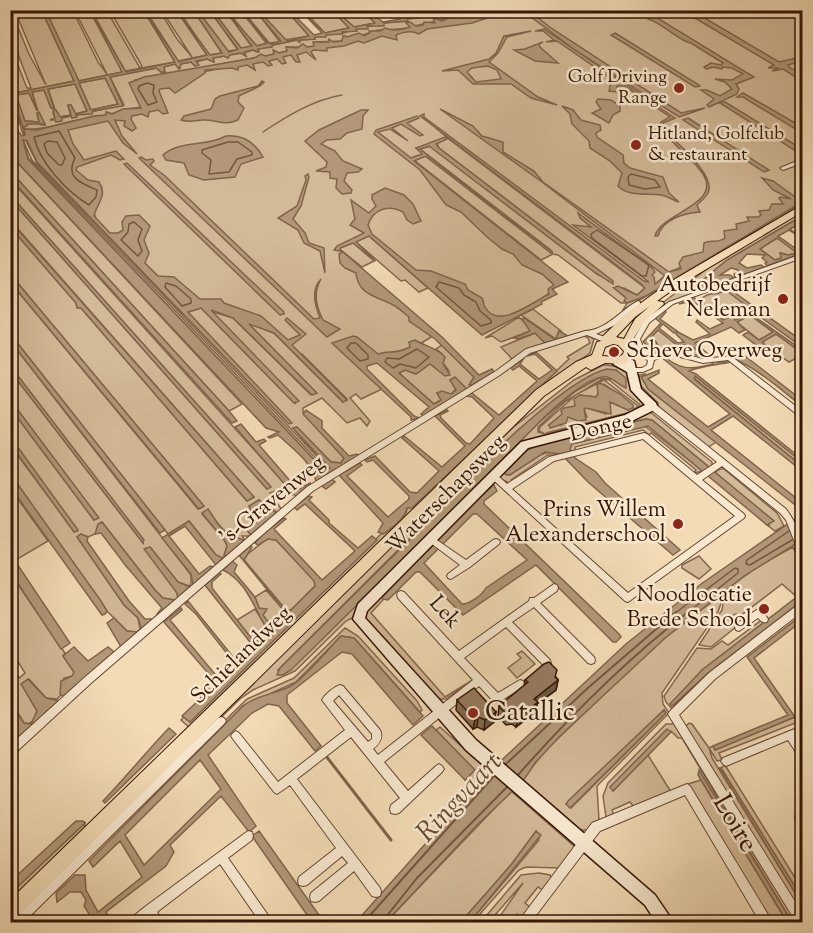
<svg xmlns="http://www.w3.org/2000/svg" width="813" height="933" font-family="'Sorts Mill Goudy',serif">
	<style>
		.green { fill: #d2b997; stroke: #84674e; stroke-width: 1.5; fill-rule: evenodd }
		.water { fill: #b29879; stroke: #80644b; stroke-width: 1.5; fill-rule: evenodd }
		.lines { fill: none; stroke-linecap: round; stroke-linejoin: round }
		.shore-far1 { stroke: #74563f; stroke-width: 1.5 }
		.shore { stroke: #74563f; stroke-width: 2 }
		.stream-far1 { stroke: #80644b; stroke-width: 1.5 }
		.stream { stroke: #80644b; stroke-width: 3 }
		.street-casing { stroke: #644631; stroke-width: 2 }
		.secondary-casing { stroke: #351505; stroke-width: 3 }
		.primary-casing { stroke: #351505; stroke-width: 2 }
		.street { fill: #f7e8cf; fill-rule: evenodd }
		.secondary { fill: #f7e8cf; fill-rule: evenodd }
		.primary { fill: #f2dbb5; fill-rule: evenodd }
		.wall { fill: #826b53; stroke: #351505; stroke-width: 1.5 }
		.shaded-wall { fill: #6a5744; stroke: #351505; stroke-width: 1.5 }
		.building { fill: #977c61; stroke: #351505; stroke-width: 1.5 }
		.poi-dot { fill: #8f2418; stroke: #f7e8cf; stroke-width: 2 }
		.labels { text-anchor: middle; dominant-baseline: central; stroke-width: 5; stroke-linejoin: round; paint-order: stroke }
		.far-poi-label { font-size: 18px; fill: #351505; stroke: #f7e8cf; text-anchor: end }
		.poi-label { font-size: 22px; fill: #351505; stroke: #f7e8cf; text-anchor: end }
		.street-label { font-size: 22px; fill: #351505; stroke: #f7e8cf }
		.near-poi-label { font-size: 27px; fill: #351505; stroke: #f7e8cf; text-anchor: start }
		.near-street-label { font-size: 27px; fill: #351505; stroke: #f7e8cf }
		.near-water-label { font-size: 28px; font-style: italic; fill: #674933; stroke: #f7e8cf }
	</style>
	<rect width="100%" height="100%" fill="#f2dbb5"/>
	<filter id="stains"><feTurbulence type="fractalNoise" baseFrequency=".00333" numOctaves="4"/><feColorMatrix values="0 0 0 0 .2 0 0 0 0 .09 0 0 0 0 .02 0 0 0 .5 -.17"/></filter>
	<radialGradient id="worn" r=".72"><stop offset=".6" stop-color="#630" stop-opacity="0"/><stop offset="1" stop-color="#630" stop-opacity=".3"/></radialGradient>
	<path class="green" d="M11,10l18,44 17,31 -31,-74h27l32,70 -59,12 -4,-13 -1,-35 17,43h4l-20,-52z
		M503,10l299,1v186l-1,-1 -3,5 -106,62 -23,9 -19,17 -227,-172 27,23 195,148 -8,7 -13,-7h-10l12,10v5h-5l-63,-48 -5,-1 -12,6 -127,-100 11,-4 126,97 1,-2 -132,-102 11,-3 166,128 16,7 -174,-133 -2,-5 -21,5 7,6 -12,4 147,127 -24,21 -47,22 -119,-94 -31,14 99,86c-46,29 -49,27 -100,12l46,43 -21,10 -5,-5 -6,4 20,23 -3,5 -7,-8 -13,5 -25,-25 -19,10v4l41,46 -3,5 -10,-1 -34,-35 -4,1 36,41 -292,-306 -12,-24 12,23 146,152 18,-6 95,96 -86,-93 23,7 78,77 -63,-72 26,10 69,69 4,-3 -45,-45 -4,1 -35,-34 -100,-34 -65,-64 -38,-92 100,-24 -8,-18 51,-17 256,-53v-3c-19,4 -36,8 -53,12 -9,2 -19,1 -28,2 -9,2 -23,10 -34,6l-2,5 -28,1 1,4 -4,1h-24v4l-17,4 -135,25 2,19 4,8 -19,3 -10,4 -5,-2 -1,3c-15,4 -30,4 -45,9 -13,3 -23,6 -37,5v7l-3,-7 4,-1 -4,-1 -10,-28 -1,-7 11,31h18l2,2h4l-8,-12 2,9 -14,-1 -10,-26 14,-2 9,18 -6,-19 12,-2 7,18 4,1 -7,-20 27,-5 12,27 -12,3 -4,-9 -3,1 3,9 -11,2 -3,-5 -4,1 2,5 16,-2 1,2 5,-1 -1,-2 48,-10 -14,-28 47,-9 4,4h4l-2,-5 12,-3 5,4v-4l11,-2 4,4 3,-1 -2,-3 11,-3 7,3 -1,-4 11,-2 4,2 1,-3 12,-2 5,3 -2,-3 9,-3 4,2 3,-4 37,-8 3,2v-2l15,-1v-2l24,-5 2,2 10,-4 5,1v-2l21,-4 3,1 4,-3 23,-2v-2l43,-8h21l5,5z
		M46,11h27l25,51 9,12 -32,-63h15l33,61 -45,9z
		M92,11h15l33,57 2,-2 -32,-55h34l31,51 -50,9z
		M146,11h14l17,28 15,18 -30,-46h15l30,44 -29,6z
		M179,11h15l28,42 -13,2z
		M198,11h12l28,39 -11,1z
		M213,11h13l26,36 -11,1z
		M228,11h13l26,33 -12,2z
		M243,11h13l24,31 -11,1z
		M259,11h28l22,25 -25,4z
		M304,11h29l16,17 -24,5z
		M336,11h27l12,12 -21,4z
		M105,78l13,26 -27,6 -12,-27z
		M23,140l9,20 295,310 -2,2 -297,-314z
		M11,147l6,15 225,242 -13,7 -218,-239z
		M10,179l284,315 -9,4 -10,-7 -5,2 12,17 13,-9 -43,35h-10l4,6 -27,23h-3l7,-7 -7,-3 -27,-34 -21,13 -157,-199v-52l187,226 6,-3 -193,-231v-47l65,75 1,4 4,1 166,193 7,-4 -243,-276v-21l256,289 3,-3 -259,-290zM259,500l19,13 -27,22 -5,-6 9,-10 -6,-13zM208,510c7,9 12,19 23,26 4,2 8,1 13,5l-17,15 -3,-1 3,-9 -2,-5 -23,-27z
		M802,202v2l-179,106 4,-7 19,-7z
		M802,211v5l-75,44 -35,29 29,-5 -65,24 56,-43z
		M367,236h2l59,52 -9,4 -14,-12 -4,1 -46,-40z
		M777,238l18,11 2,4 -9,2 -7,-2v5l-6,2 -15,-11z
		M353,243l21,18 -12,6 -21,-17 -1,-2z
		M726,290l24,18 -27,12 -26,-19 10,-6z
		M533,309l28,22h-2l-3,8 -35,-24z
		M750,315l23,17 -14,8 -22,-18z
		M519,317l11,11v3l-29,11 -9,-6 -7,2z
		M658,330l19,15 10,-1 23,15h-11l1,-3 -20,-5 -1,3 -4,-2 3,-2 -2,-2 -4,2 -3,-2 -9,5 -8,-17z
		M535,333l10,10 23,-7 -55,24 -12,-13z
		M776,334l26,19v2l-13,7 -28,-20z
		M587,335l7,4 -4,14 -17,12 -382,364 -10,-9 3,-3 6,5 191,-188 25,-21 1,-5 29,-24 119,-112 14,-13 -2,-2 23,-14 -2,-5 -4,-2z
		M11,342l180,233v9l-2,2 -11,-4 -28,-35 27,46 1,5 -3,2 -12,-2 -8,-8 -53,-68 -7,12 -7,3 -7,-3 -4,3 47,68 14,13 2,11 -3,3 -10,-1 -20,-20 -96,-136 -1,-30 64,86h3l-66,-93v-29l83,111 4,-2 -87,-117v-29l132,171v-3l-132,-173z
		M442,345l32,32 -2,8 23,-12 -35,20 -3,-5 -6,6 -14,-1 4,7 -7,4 -35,-31 6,-3 11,4 14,-10 7,5 12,2 -6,-8 -1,-9 -6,-5z
		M603,365c27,0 30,17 42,38l-3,2 3,3 -17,8 -100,24 -171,168 -3,9 -8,4 -51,50 -42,19 -13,9 -229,223v-4l501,-490 62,-48zM616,370l-4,9 -13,-1 -23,13 -46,39 -41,44 -212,197 242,-242 50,-39zM602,379l7,1 31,25 -1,3 -15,7 -78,18 85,-21 7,-6 -34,-26 -27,14 -37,33 -1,4 6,3 -7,-2v-5l28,-26zM604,384l12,9 12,17 -18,-8 -4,12 -19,-6 -3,1 3,8h-19l-6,8h-13l26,-19 5,-11 16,2z
		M646,374l-4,1 6,14 68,53 -9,6 -49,-42v-3l-17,-17 -2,-11z
		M695,376l107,86v4l-108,-88z
		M649,411l63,51v3l-3,2 -57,-47 -6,-1 -110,27 -9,4 -22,22 1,3h4c15,-10 34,-30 52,-20h-14l-37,25 1,2 -3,1 -10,-5v-4l34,-31 103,-25z
		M645,426l58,45 -9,2 2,-3 -45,-37 -2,2 -6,-5 -68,17v5l-4,1 -1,-7 2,-2z
		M720,469h4l53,44 7,13 -9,5 -8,-6h2l-54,-53z
		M10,488l38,53 -34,20 -3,-6z
		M267,539l9,1 38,40 1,6 -24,24h-5l-42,-50 1,-4z
		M431,543l3,1 -63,69 74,84 26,-16 -25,18h-9l-48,-53v-3l-14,-14 -3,2 -6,-8 -2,-8z
		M793,547l9,21v25l-4,5 -16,-14 -42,32 -4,-2 -9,4 9,9 -25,20 -12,-2 23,-35 1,-7 -5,-7 39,-29z
		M699,556l12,13 -12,10 -17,-11v-3z
		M10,573l55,80 -2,3 11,16 -1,4 -9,2 -3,17 -4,4 -11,-1 -17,-19 -7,5 15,27 -2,9 -7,4 -4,-1 -13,-21v-37l8,13 6,-5 -14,-23z
		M266,590l20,23 -14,14 -10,-12 3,-3 -6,-4 -4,-11z
		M717,598l4,5 -3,9 -56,81 1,11 6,9 -72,73 2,34 -11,10h-9l-57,-50 23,-29 52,-50 68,-63zM664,710l2,3 -95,95 -5,-4z
		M255,609l14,22 -14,12 -18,-23z
		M763,619l3,3 -64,48 -29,36 35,-33 62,-48 2,2 -99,83 -7,-8 -2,-6 33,-48 14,1 11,-8 6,4z
		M345,628l13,8 59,65 5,9 -2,2 -66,-74 -13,-2 -45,46 -53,24 -60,61 -1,-2 8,-10 57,-56 47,-21z
		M522,651l13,13 -18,14 -9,-10 13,-10 -4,-4z
		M795,717l3,5 -79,31 3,7 -5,1 -8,-13 3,10 90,146v14l-117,-191 4,-4 3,1 17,24 4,-2 2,4z
		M666,724h8l6,4 119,194h-7l-110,-184h-4l-7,-7 -58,60 35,-36 23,37 -37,15 -4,-5 -18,8 2,6 -8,1 -3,-21 5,-13z
		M440,727l50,45 -15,17 -10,-9 9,-10 -38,-40z
		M725,765l77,124v9l-81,-130z
		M701,780l86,142h-17l-82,-138z
		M511,791l64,56 -16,21 -33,-1 -7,3 -46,52h-3l69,-82 -3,-9 -25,34 -50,57h-75z
		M85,823l-1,8 -73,75v-13z
		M539,873l11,2 2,4 -8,12 -6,-4 -13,16 6,5 -8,11 -6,-5 -6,8h-15l27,-39 -34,39h-8l40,-47z"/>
	<path class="water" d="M483,10l26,1 -37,12 -45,6 -8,5c-7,-4 -16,-2 -23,1l1,5 -15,-4 -18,7 -6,-2 -14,5 -17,2v3l-13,-1 -3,2 5,8 -10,-8 -9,3 3,7h-4l-5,-7 -8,2 3,6 -4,1 -5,-5 -8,2 3,4 -4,1 -5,-4 -10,2 2,6 -8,-5 -9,2v3l-6,-2 -27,2v3l-30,20 -6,-5 -9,1 -1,2 9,22 -5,1 -5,-4 -9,2 -1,5 -6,-3 -10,2 -1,3 5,9 -4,3 -8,-5 1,-5 -10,-1 7,16 15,18 -14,-11 -15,-22 -40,9 5,14 11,16 32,-9 8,8 -4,1 -9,-5 -34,12 -1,3 12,10 11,2c9,13 -2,21 -5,34l16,17h8l5,-3 -1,-8 4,-6 13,-1 11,11 -6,14 5,13 -4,10 13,13 16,1 26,22h21l3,4 37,13 27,24 12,-5 -15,-15 2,-2 19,16 -14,11 55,55 -4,2 -69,-69 -25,-9 68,69 -5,2 -79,-77 -22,-8 88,91 -5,2 -93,-95 -13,4 104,111 -3,1 -252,-262 -10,-21 -4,-1 5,19 297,312 5,-3 -37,-40 4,-1 34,35 10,1 3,-5 -41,-44 3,-4 16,11v7l27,28 8,-2 2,2 -34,19 -2,2 6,4 3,-2 3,3 -9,7 -4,-3 3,-4 -9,-1c-4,-19 -23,-32 -38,-46l-8,3 -2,-1 11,-5 -13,-4 -249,-266 -6,-15v-15l6,-2 5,6 3,-1 -1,-6 13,1 57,-14 12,-1v-3l6,2 11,-5 18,-1 -12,-25 15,-6 110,-19 7,-4 5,2 8,-2 -1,-4 6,3 8,-2 -1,-4 11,1 6,-4 4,3 7,-1 -1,-4h16v-3l4,3 9,-1 1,-5 4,1 12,-4 5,3 6,-3 -1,-2h11l5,-3c7,3 17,2 25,-1l-4,-4 4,-1 6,4 7,-1 1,-3 11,1 -2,-5 9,3 6,-3 -2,-3 15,3 2,-2 12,-1 -4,-4z
		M42,11h4l33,70 43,-9 -32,-61 36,61 49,-10 -31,-51 35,51 28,-7 -30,-44 33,44 12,-2 -28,-42h4l31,41 9,-3 -28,-38h3l28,37 11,-2 -26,-35 31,35 10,-3 -26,-32 29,33 11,-3 -25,-30h3l28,30 22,-5 -22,-25h3l24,24 8,-2 -21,-22 24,22 24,-5 -16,-17h3l18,16 21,-4 -12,-12h5l15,11 17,-3 -7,-8h4l9,6 20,-4 -2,-2 7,2 19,-2h-5l1,2 -13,1 1,2 -27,3 1,2 -24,2v3h-17l1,3h-12l1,2 -15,1v2l-16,1v2h-11v2l-15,1 -1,2 -2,-2 -25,5v2l-14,2 1,3 -6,-2 -9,2 2,4 -5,-3 -11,2 -2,3 -4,-2 -11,2 1,4 -7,-3 -11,2 3,4 -4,1 -4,-4 -10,2 -2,5 -4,-5 -11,3 1,5h-4l-5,-4 -46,9 13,29 -30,5 -1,3 -16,1 1,2 -5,1 -1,-2 -9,2v3l-6,1 -1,-2h-5l5,-2 -2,-7 3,-1 4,7 11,-2 -3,-10h3l5,9 11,-3 -12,-27 -27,5 6,20 -3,-1 -7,-18 -12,2 5,19 -8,-18 -13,2 9,26 14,1 -2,-9 2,-1 6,12h-18v2l-4,1 -12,-35v-12l5,13 58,-12zM105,78l13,26 -27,6 -12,-27z
		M523,11h13l-4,2 19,15 130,85 24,-5 -26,9 -104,-67z
		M639,11h7l108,66 -18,7 3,5 -2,5 -28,13 -2,-2 7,-6 -13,-9h6l13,6 12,-7 -7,-7 -10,-3 17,1 11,-6 -11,-6 -10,-1v2l-8,-2 -8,2 -2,-2 7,-4 10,2 2,-2 -32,-20c-11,-1 -30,-21 -43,-24l1,-2z
		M683,11h10l86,51 23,-5v4l-14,4 3,4 11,1v11l-19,-12 -11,2 7,-3h-11l6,-3z
		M544,29l131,89 -12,5 -4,7h-3l5,-8 9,-5 -46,-31h-7v6l-8,-1 2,-10 -5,-6 -49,-34 -11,1 8,-2 -11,-9h-8z
		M531,31l-24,6 -9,16 -9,9 49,35 19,8 -26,-7 -20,-14h-38l-15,-14 -16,1 47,-12 7,-6 8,-17zM488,66l9,4 4,9 -25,3 -9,-10 5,-4z
		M615,33l84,52 1,1 -5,1 -84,-52z
		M543,42l-4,2 1,3 18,16 -23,-2 -21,-11 11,-1z
		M262,81l2,1c-4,6 -18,10 -25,14l-1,6 6,6 -6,12c-14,6 -20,0 -34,0 -9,0 -14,3 -23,0l3,-4 27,-7 4,-10 5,-3 38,-10z
		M743,93l59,34v6l-59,-36h-6z
		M598,99l13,1 9,6v5l-7,4 -4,8 -17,-10 9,-4 -5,-7z
		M725,102l77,47v6l-82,-52z
		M562,106l11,4 8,10 19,5 1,5 -5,3 1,4 26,18 1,8 6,5 33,9 6,16 10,9c-6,-2 -12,-6 -18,-7 -13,-2 -33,2 -43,-9l4,-13 -12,-12 -20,-13 -1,-7 -17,-17 -2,-10z
		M440,109l33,17 9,10 21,6v10l31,19 9,11 126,90 12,-3 -2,-6 4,-6 20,-5 1,-9c7,-4 13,1 21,-5l-1,-7 13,-2 -1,-5 13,-3 -2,-4h11l3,-2 -2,-4 10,-1 3,-6h11l-4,-6 2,-1 10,2 -18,-9 -11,-12 11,3 29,21 -156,94 -19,7 -3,-2 2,-3 -12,-10 4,-2 19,9 8,-7 -5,-5 -220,-167 4,-2v3l220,164 5,1 -76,-57 18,2 -11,-9 -2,-5 74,55 3,4 -3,3 2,2 1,7 10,-8 -123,-94z
		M361,110h7l-5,6 -1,13 -15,4 -7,6 -13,1 -6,4 14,7 8,10 19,8 -4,3 -11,1 -3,8 8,9 -1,3 -9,1 -6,-6 1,-9 -7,-1v-6l-14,-1 10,-4 1,-5 -22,-21 14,-11z
		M417,116l2,2 -12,5 16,12 -3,1 -19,-12 -9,4 16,13 -18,-12 -12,3 33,26 11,-4 -6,-6 29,-11 2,2 -11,5 3,4 174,133v3l-16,-10 -168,-128 -9,3 133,104 -127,-97 -12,5 154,121 -16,7 5,5 -16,8 1,2 -60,31 -113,-99 -13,6 20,19 -23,-18 -13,5v3l-6,-1 3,-4 27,-13 -14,-8 5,-6 -4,-19 18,13 7,-7 -4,-7v-4l13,-7 19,7 9,9 8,17 -8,3 -6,-4 -4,-8c-14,-8 -30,-3 -35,13l4,9 44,36 15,1 34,13 3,6 14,8c2,3 1,7 3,9 13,24 49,-6 64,-13l-1,-5 6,-4 -12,-11 -20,-9 -9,-11 -11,-5 -15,-12 -26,-25 -15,-7 -26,-35 -46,-36 2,-4z
		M688,118l81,52 -5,2 -81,-52z
		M668,133c11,13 44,39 41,57 -1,6 -7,10 -12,15l3,7c-15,1 -38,7 -42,24h-3c6,-23 65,-31 49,-60 -9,-16 -27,-27 -38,-42z
		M226,136c17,-2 29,7 37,21l-22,7 -6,13 -31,3 -15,-5 -5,-12 -18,-3 -3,-5c17,-15 44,-8 63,-19z
		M141,157l5,3 7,-1 1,2 -4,4 14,10 150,144 6,-1c-5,-12 -9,-29 1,-39 -8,14 -5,27 2,41l17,9 -13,8 -188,-179z
		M127,163l157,149v2l-4,1 -156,-151z
		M11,172l218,239 8,10 -5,2 -221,-244z
		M308,174l1,3 -8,29 -8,13 12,14 4,10 15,5 1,25 -5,-22 -16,-8 -6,-13 -20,-12 19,-12 9,-26 -1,-4z
		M10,196h1l260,291 -4,2 -256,-289z
		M802,216l-2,7 2,3 -2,-2 -10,5 12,9 -13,-8 -11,6 24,17 -35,13 -2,-3 2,-1 -5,-4 3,-3 -18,-1 -8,9 8,5 14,-3 3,2 -29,11 -1,-4 5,-2 -1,-2 -7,-2 -11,7h10l4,3 -11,4 5,4 14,-5 5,2 -16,7 71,51v6l-50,-36 -18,7 1,2 16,-6 51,36v3l-26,-19 -14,8 9,7 -6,3 -22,-17 5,-3 11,8 14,-8 -23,-17 -13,7 8,8 -6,3 -8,-6 -36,16 23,19h13c-14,3 -29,4 -42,9l7,3 106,85v3l-107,-86 -1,3 108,87v5l-69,-55 -22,14 91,73 -3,5 -151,-119 -7,-12 18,-7v3l-11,6 60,48 22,-13 -87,-72 18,-19 -6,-5 9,-8 2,2 -6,7 17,12 -3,2 -11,-9 -4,4 19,15 6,-1 -8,-8 2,-2 15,8 17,-6 -14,-12 1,-2 13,9 13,-6 -31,-22 -13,3 16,-6 28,22 26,-12 -22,-17 -12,3 -6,-1 15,-5 -3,-4 -25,7 -4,-2 35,-29zM777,238l20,15 -9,2 -8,-2 1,5 -6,2 -15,-11zM658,330l19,15c12,-2 30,8 36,19 -25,7 -34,5 -54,-11l1,-5 -8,-12z
		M10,221l244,276 -7,4 -166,-193h-4l-1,-5 -65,-75z
		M343,252l99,85 37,38 13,-6 2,3 -22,13h-3l5,-8 -39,-38 -26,-18v-4c-5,-4 -10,-9 -16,-12 -17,-9 -35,-10 -37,-32l-11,-5 -5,-5 -1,-9z
		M10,275h1l193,231 -5,3 -188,-226z
		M524,318l29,20h3l3,-7 9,5 -23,7 -10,-10 -17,6 -4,-1 16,-7 -8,-12z
		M10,335h1l154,195 -5,3 -149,-191z
		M353,336l4,1 21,17c14,-4 16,1 32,-7l-1,-5 6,-2c10,6 22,8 30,17l-2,7 7,11 -5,1 -15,-12 -14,10 -11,-4 -6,3 35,31 7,-4 -4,-7 5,-2 9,3 5,-4 -6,-10 5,-3 12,12 -43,27 -3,-2 8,-7 -52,-44 -10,3v3l47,47 6,2 -9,2v-3l-79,-74z
		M536,352l21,19 -145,137h-5c-2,11 -16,21 -24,26l-5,-2 5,-9 -44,-48 21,-12 2,2 -15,11 41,41 21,-18v-3l-36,-36 -6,2 -2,-2 10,-4 35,36 7,1 22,-22 -37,-33 2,-2 38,31 23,-21 -30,-30 12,-6 1,1 -8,4 1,3 25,25 4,1 24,-26 -22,-21 -6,-1 5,-4 2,2 26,21 38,-34 -18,-15 -6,4 -2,-2 13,-10 -4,6 19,15 13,-9 -17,-16 -8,2z
		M740,356h5l57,44v6c-22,-17 -45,-38 -70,-48z
		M11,367l133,173 -1,3 -132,-171z
		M607,369l9,1 10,8v10c-8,-3 -15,-13 -24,-11 -34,7 -94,79 -119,104 -64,63 -128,126 -192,189l-8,5h-6l3,-7 192,-190 2,-7c29,-27 96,-93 133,-102z
		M600,383l20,11 13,11v3l-5,2 -18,-8 1,12 -25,-6 -2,1 2,11 -8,1 -10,-4 -2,6 -16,5 -1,-3 13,-11 -1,-3 3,-3 11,-2 -1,-7 6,-4 16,2 2,-3 -1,-9z
		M11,401l88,117 -5,2 -83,-111z
		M646,419l6,1 122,101 -7,4 -119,-99 -76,18 -2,5 5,9 21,14 9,11 75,67 -7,5 -85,-73 -27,-28 -16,-2 -35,23 -5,-1v-2l22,-22 9,-4z
		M241,424l15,18 8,-3 2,2 -7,4 39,45 12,-7 2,2 -15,12 -3,-2 -59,-68z
		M11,438l67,92 -1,1 -3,1 -63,-87z
		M11,475l90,126 6,10 -2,3 -3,1 -91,-127z
		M494,485l3,6 -13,10v3l135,130 2,3 -5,5h-3l-77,-77 -73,50 -43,-43h-4l-28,28 -5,-1 -1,-2 93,-96zM473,514h4l50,46 -41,28c-4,7 -16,16 -24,16l-38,-41z
		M309,496l3,1 -3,3 20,20v3l29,25 14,-12 5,4 -187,182 -8,-6 19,-18 -4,-6 17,-12 -50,-58 17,-14 1,2 -12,10 49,59 17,-14 -40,-51 -11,-10 3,-3 50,62 15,-11 1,-5 -4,-5 -45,-57 14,-12 2,1 -9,8v6l43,55 14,-11c-15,-22 -21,-50 -46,-62l9,-9 5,4 -3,7 21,25 4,11 8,1 -4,6 9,12 14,-14 -47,-58 11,-9 2,1 -8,13 42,50h5l24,-24 -1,-5 -38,-41 -8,-1 -10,6 -3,-2 9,-10 20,-15 2,1 -12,10 48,51 33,-29 -50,-47 -8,6 -3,-3z
		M259,500l10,9 9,4 -27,22 -5,-6 9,-10 -6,-13z
		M208,509c7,10 12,21 23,27 5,2 8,1 13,5l-17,15h-3l3,-10 -2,-5 -23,-28z
		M802,514v26l-58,36 -79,62 -106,99 -24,26 -12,18 -46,44 -91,97h-30l134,-151 136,-127 75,-60z
		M189,521l27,34 7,3 -7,7 -31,-39 -16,10 30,38 11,-8 4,1 -21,18 -2,-11 -29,-36z
		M102,522l53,68 8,8 12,2 -17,16 -1,-2 5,-6 -36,-42 -25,-33 -6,1 3,-10z
		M81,534l7,3 -1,4 42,60 16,18h11l-14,11 -4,-12 -14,-13 -47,-68z
		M150,547l28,35 12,5 -12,11 -1,-5 -33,-44z
		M11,555l59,88 -9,6 -50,-76z
		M802,593v8l-94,72 -36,33 -2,-2 32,-34z
		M802,615v6l-48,37 41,59 -80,33 -2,-4 75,-31 -41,-58z
		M114,618l13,13 10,1 1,2 -17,13 -14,-24z
		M341,636l13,2 69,78 -10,9 -61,-71 -10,-2 -55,43v8l34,43 -6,5 -36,-45 -11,-2 -16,9 -44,42 48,71 -7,6 -28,-36 -51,49 4,7 -8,14 -60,46 6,10h-18l-10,-16 2,-6 -5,-8h-11l-13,10 -1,-9 19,-18h10l1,15 12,22 44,-35 -22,-36 -27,26 -4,-6 154,-155c14,-11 32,-12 48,-20 16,-10 36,-36 50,-50zM200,760l21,29 -77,76 -19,-30z
		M74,647l14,14 20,-14 6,5 -50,45 -4,-3 1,-13 11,-5 2,-4 -11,-16z
		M28,679l18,19 14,3 -40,37 -9,-16 -1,-20 14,21 7,1 6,-13 -16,-27z
		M664,710l2,3 -96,95 -4,-4 2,-3z
		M432,726l43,44 -10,10 -44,-45z
		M169,728l7,6 -71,69 -2,-2c23,-24 43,-49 66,-73z
		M667,729l4,3 -58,59 -3,-4z
		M719,768h2l81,130v6z
		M699,770l93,152h-5l-89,-147z
		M76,821h7l2,2 -74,70v-12z
		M259,831l65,91h-12l-60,-86z
		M536,831l5,4 -71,87h-9l50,-57z"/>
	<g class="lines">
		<path class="shore-far1" d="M147,83l7,2 -1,8 4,9 -9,3 -10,-16 1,-3z
			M59,131l16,27c-10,19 5,25 22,32l-1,7 -7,8c-23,-14 -49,-42 -55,-68z
			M48,141l9,1 8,16 -3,7h-3l-12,-12 -3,-9z
			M228,142h10l14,10v3l-15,4 -8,13 -20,2 2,-14 -9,-7v-3z
			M631,174l24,6 5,7 -15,2 -16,-4 -1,-8z
			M134,222l8,7 -4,11 4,11 -4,5 -17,-16 7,-8 1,-8z
			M597,230l52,35 -3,11h-4l-50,-38 -1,-4z
			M439,282l20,6 5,7 12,7 4,9 11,9v3l-10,3 -45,-39z
			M166,283l10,3 15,13v4l-9,3 -17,-19z
			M351,343h5l12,12v4l-8,2 -13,-13z
			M417,349l12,8 -13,11 -16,-4 -7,4 -8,-6 2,-4 12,1z
			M789,531l-42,29 -1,4 4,1 42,-25
			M674,614l61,-46 3,1v4l-52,41"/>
		<path class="shore" d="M506,764l83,-77 87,-75
			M518,775c52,-59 108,-115 170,-163
			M364,922l130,-146
			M382,922l35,-44 90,-91"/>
		<path class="stream-far1" d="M263,132c24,-16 50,-32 79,-37"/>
		<path class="stream" d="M326,756l65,84"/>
		<defs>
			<path id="street" d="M802,159v4l-19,7 -3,-2z
				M802,254v4l-129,46 -24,19 -9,16 3,8 8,9 18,-6 34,9 28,-3 71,55v5h-3l-71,-56 -25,3 -34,-9 -15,6 -2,8 -9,4h-14l-1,-2 1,-2h13l5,-3 1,-4 -10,-11 -4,-11 10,-19 25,-18z
				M638,301l2,1v2l-25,21 -19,9 12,4 1,2 -1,2h-4l-17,-7 -57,18 -30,22 -187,116 -223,193 -77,71 -3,1v-11l74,-67 223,-191 189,-116 30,-22 59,-18c20,0 36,-21 53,-30z
				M652,403l3,1 131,105c10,13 16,29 16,45l-3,-1 -13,-33 -6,-7 -58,-47 -20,14 42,34 1,2 -1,2 -116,84 -3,-1 -136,-125 1,-2h6l11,10 42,-27 95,-24 3,1 50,41 20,-13 -68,-54 -1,-2zM643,439l92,77 -107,77 -116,-104 42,-28z
				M431,536l35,24 27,-20 3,-1 3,1 1,2 -1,2 -29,23 -19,12 -3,-1 -1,-2 1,-2 12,-9 -32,-24 -1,-2 1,-2z
				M554,584l3,1 1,3 -1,3 -17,12 54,54 1,3 -1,3 -3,1 -3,-1 -54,-56 -22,15 38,38 1,3 -1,3 -3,1 -3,-1 -38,-39 -42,31 34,35 22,-13 3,1 2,3 -2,3 -26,16 -3,-1 -15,-16 -95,76 24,29 28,-25 3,-2 3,2 2,3 -2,3 -43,41 -4,1 -4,-1 -1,-4 1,-4 9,-7 -49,-61 -54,42 83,109 1,4 -1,4 -4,1 -4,-1 -18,-25 -35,30 -4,1 -4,-1 -1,-4 1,-4 37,-30 -6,-7 -35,29 -4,1 -4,-1 -1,-4 1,-4 37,-29 -46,-63 -13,9 -3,-2 -41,-53 -2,-3 2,-3 3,-2 3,2 39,49 67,-52 -23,-30c3,-6 12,-13 18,-15l3,1 37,44c4,8 -1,14 -7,19l5,6 95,-75 -75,-82 -1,-3 1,-3 3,-1 3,1 55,59 70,-50 1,-3h4zM339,695l33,39v5l-4,3 -35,-41z
				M799,604h3v8l-87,67 -36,36 123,198v9h-6l-128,-208 2,-3 39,-38z
				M758,609c4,2 8,6 10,10l-1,3c-5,1 -6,-1 -9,-4l-19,13 -3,-1 -1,-3 1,-3z
				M221,717l3,1 2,3 -2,3 -200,198h-12l1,-4 205,-200z
				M802,726v8l-5,3 5,9v12l-3,-1 -11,-17 -62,26 -3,-2 -2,-3 2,-3z
				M687,784l3,2 80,132 1,4h-11l-75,-127 -85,36 -69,91h-11l1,-4 71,-95z
				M802,811v10l-2,1 -4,-1 -1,-4 1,-4z
				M248,831l4,1 1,4 -1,4 -24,18 42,60 1,4h-11l-40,-58 -63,48 6,10h-11l-3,-4 -6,4h-13l1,-4 15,-12z"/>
			<path id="secondary" d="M629,358l5,3 7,28 15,14 1,3 -1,3 -24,12 -104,27 -161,163 -2,7 111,122 179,155 15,22 2,5h-16l-11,-17 -179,-155 -113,-131 5,-15 163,-162 104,-27 20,-10 -14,-15 -4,-18 -14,-8 5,-3 7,2 1,-4z"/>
			<path id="primary" d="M802,205v7l-124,74 -21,15 6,1 1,2 -21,19 -9,15 4,13 -13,13 -20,-1 -14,7 -5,-3 -42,29 -528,522 -6,2v-20l526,-510 40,-28 16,-7 5,-13 4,-1 1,-4 25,-24 43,-31zM650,306l-15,13 -11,20 -8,-2 19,-20zM613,344l5,1 6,6 -1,3 -4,3 -17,-1 3,-9z"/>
		</defs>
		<use href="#street" class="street-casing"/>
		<use href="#secondary" class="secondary-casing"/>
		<use href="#primary" class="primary-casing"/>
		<use href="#street" class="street"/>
		<use href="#secondary" class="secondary"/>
		<use href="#primary" class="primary"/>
	</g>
	<path class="wall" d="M556,677l2,3 -2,10 -19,14 -2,8 -19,15 -4,-3 -6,1 -8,-9 1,-10 25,-20 1,-6z
		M457,700l37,22 -10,8 -7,-3 -4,2 -17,-19z"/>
	<path class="shaded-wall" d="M558,680l-2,10 -19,14 -2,8 -19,15 2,-9 16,-19z
		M496,712l-2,10 -10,8 1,-10z
		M478,717l-1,10 -4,2 2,-9z"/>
	<path class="building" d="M549,662l8,8 -2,7 3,3 -24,19 4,3 -20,16 -4,-4 -7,1 -8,-9 29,-24 -3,-2 19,-16z
		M474,688l22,24 -11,8 -7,-3 -3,3 -18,-20z"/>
	<g class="poi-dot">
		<circle cx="679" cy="88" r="6"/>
		<circle cx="636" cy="145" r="6"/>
		<circle cx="783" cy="299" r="6"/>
		<circle cx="614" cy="352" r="6"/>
		<circle cx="678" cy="524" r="6"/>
		<circle cx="764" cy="609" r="6"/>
		<circle cx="473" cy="713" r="6"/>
	</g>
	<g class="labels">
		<g class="far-poi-label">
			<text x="667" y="78">Golf Driving<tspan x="667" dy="21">Range</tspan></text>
			<text x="648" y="135" text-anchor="start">Hitland, Golfclub<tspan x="648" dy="21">&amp; restaurant</tspan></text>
		</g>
		<g class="poi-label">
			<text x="771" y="286">Autobedrijf<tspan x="771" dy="25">Neleman</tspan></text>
			<text x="626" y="352" text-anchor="start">Scheve Overweg</text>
			<text x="666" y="511">Prins Willem<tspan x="666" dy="25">Alexanderschool</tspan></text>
			<text x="752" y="596">Noodlocatie<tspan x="752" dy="25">Brede School</tspan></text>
		</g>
		<g class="street-label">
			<text transform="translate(601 429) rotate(-13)">Donge</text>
			<text transform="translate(447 495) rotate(-45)">Waterschapsweg</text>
			<text transform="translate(273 501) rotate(-39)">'s-Gravenweg</text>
			<text transform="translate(444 613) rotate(48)">Lek</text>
			<text transform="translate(242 656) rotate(-44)">Schielandweg</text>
		</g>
		<g class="near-poi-label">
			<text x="485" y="713">Catallic</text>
		</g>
		<g class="near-street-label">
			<text transform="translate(734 824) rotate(59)">Loire</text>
		</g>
		<g class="near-water-label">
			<text transform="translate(460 798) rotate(-47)">Ringvaart</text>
		</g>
	</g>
	<rect width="813" height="933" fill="none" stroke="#f2dbb5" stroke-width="36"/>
	<rect x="12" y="12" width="789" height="909" fill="none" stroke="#351505" stroke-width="3"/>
	<rect x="18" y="18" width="777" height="897" fill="none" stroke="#351505" stroke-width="1.5"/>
	<rect width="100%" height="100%" filter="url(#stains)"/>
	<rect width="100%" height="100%" fill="url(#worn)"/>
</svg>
